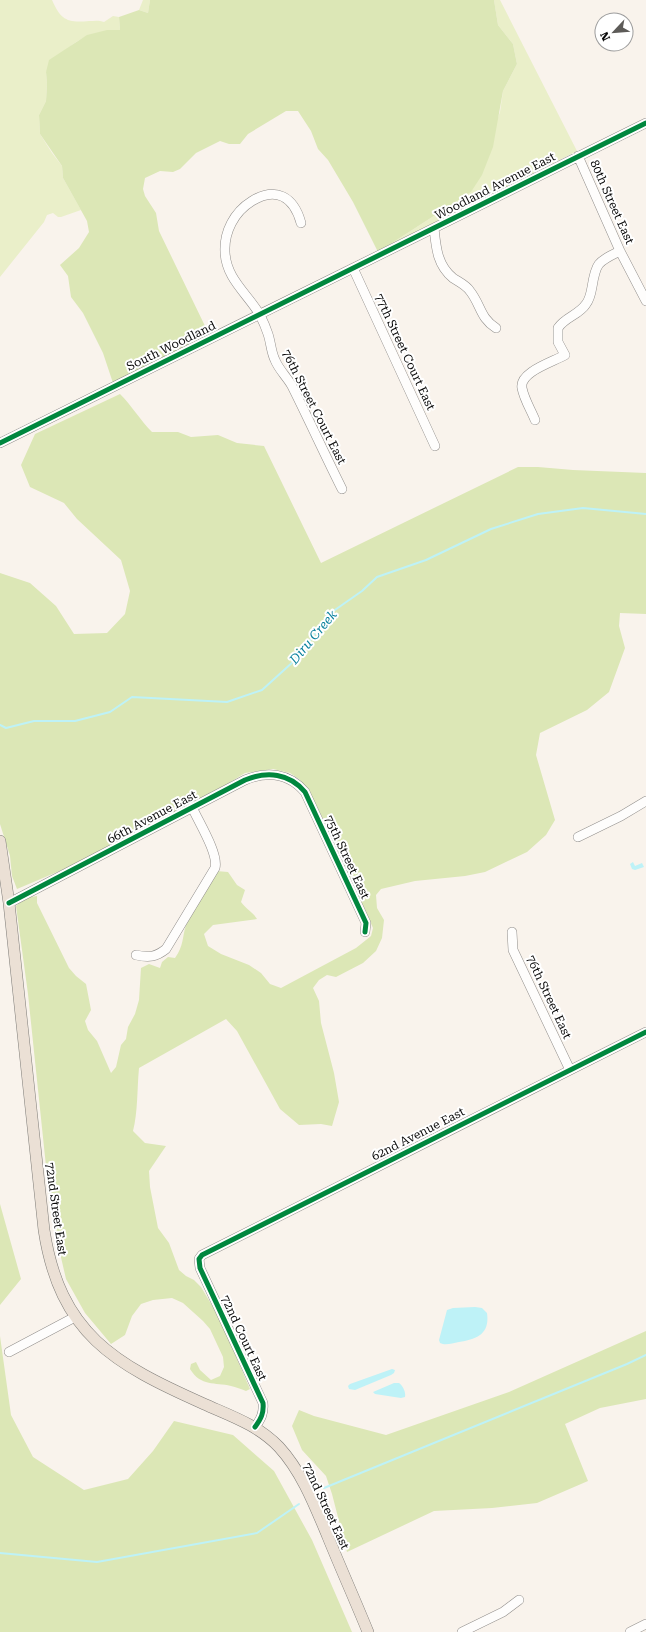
<svg xmlns="http://www.w3.org/2000/svg" width="646" height="1632" font-family="'Roboto Serif',serif">
	<style>
		.green { fill: #eaefc9 }
		.forest { fill: #dce7b6 }
		.water { fill: #bef2f7 }
		.lines { fill: none; stroke-linecap: round; stroke-linejoin: round }
		.stream { stroke: #bef2f7; stroke-width: 2 }
		.minor-casing { stroke: #918e8b; stroke-width: 10 }
		.major-casing { stroke: #7e7c78; stroke-width: 12 }
		.minor { stroke: #fefdfc; stroke-width: 9 }
		.major { stroke: #ebe0d5; stroke-width: 11 }
		.cycleway-casing { stroke: #fff; stroke-width: 8 }
		.cycleway { stroke: #00873e; stroke-width: 5 }
		.labels { text-anchor: middle; dominant-baseline: central; stroke-width: 4; stroke-linejoin: round; paint-order: stroke }
		.street-label { font-size: 12px; fill: #090909; stroke: #fff }
		.water-label { font-size: 13px; font-style: italic; fill: #09819d; stroke: #fff }
	</style>
	<rect width="100%" height="100%" fill="#f9f3ec"/>
	<path class="green" d="M0,0h52c9,20 15,23 37,21 5,0 10,-1 15,1l9,-6 6,1 1,13c-38,2 -51,14 -74,42l1,12 -1,17 -7,14 1,19 12,19 10,13 1,12 18,32 -20,7h-3l-5,-4 -6,2 -3,7 -44,55z
		M143,0h7l-2,13 -9,-3z
		M494,0h6l77,151 -199,101 93,-60 29,-80 3,-21 14,-27 -4,-20 -15,-19z"/>
	<path class="forest" d="M150,0h344l4,25 15,19 4,20 -14,27 -10,56 -11,28 -11,17 -93,60 -25,-50 -25,-42 -10,-11 -7,-18 -13,-20h-12l-38,23 -8,10h-11l-9,-3 -24,12 -16,16 -7,3 -13,-1 -15,7 -2,11 2,7 11,17 3,18 46,95 2,9 -3,3 -91,45 -10,-30 -20,-40 -12,-16 -3,-21 -8,-11 19,-17 10,-16 -2,-11 -24,-43 -1,-12 -22,-32 -1,-19 7,-14 1,-17 -1,-12 3,-12 38,-25 20,-5h13l-1,-13 20,-7 9,3z
		M120,394c12,12 20,26 32,38h26l13,5 27,-2 19,8 27,3 57,117 197,-96h20l35,3 73,3v141l-26,-1 -1,13 6,22 -16,44 -22,18 -47,23 -4,22 19,65 -9,15 -19,17 -42,20 -20,4 -50,5 -34,8 -5,6 1,13 7,12 -2,18 -6,13 -13,12 -27,14 -9,-2 -8,5 -6,8 6,13 2,22 13,50 5,29 -7,24 -11,-2 -22,1 -19,-16 -43,-78 -11,-12 -87,49c-2,21 -1,44 -6,63l12,12 21,3 -17,25 1,16 8,41 11,15 10,27 7,6 8,4 7,7 18,30 31,72 -4,2c-5,-2 -10,-4 -15,-5 -16,-4 -30,1 -41,-17l1,-5 5,-2 4,8 11,10 9,-4 4,-9 -1,-10 -13,-28 -7,-8 -20,-18 -11,-5 -19,2 -12,4 -9,12 -7,19 -14,9 -26,-31 -19,-34 -15,-65 -23,-220 -12,-88c7,-7 12,-9 21,-10v7l32,65 7,8 10,8 5,26 -6,11 3,9 9,11 14,32 5,-6 5,-22 5,-6 2,-12 7,-13 4,-14 2,-32 8,-4 11,4 2,-6 6,-5 7,1c9,-13 7,-20 11,-33l30,-54 12,1 9,13 8,5 -4,12c5,7 12,10 16,17l-44,6 -9,9 4,12 13,8 28,11 12,8 9,11 11,4 75,-40 15,-12 2,-8 -42,-93 -23,-46 -9,-10 -9,-6 -17,-4 -28,4 -29,18 -147,76 -52,22 -5,-13 -2,-20 -10,-32v-251l30,10 26,23 18,28 33,-1 18,-19 5,-23 -9,-31 -44,-41 -13,-16 -34,-16 -9,-22 14,-31z
		M0,1204l21,75 -21,26z
		M646,1331v68l-46,9 -35,16 23,57 -51,22 -45,5 -58,3 -87,41 -15,-58 -6,-18 -24,-26 -10,-24 7,-16 15,6 72,19 123,-43z
		M0,1336l11,79 22,42 51,33 44,-11 25,-28 21,-30 59,14 41,36 38,69 40,92h-352z"/>
	<path class="water" d="M633,862l2,4 7,-3 2,4 -9,3 -3,-1 -2,-5z
		M475,1307l7,1 5,5c3,21 -10,26 -28,29 -7,1 -13,4 -19,1l-1,-3 8,-30 6,-2z
		M392,1369l3,1 -1,3 -3,2 -36,15 -6,-1 -1,-3 2,-2z
		M394,1383h5c4,3 7,9 6,14l-4,1 -26,-4 -2,-2z"/>
	<g class="lines">
		<path class="stream" d="M0,725l6,3 28,-7h41l35,-9 22,-15 95,5 35,-12 32,-29 38,-49 30,-21 15,-14 49,-17 65,-31 47,-15 45,-6 63,6
			M324,1488l303,-124 19,-9
			M0,1553l97,9 160,-29 42,-29"/>
		<defs>
			<path id="minor" d="M578,156l42,95 26,50
				M301,223c-7,-26 -25,-37 -49,-22 -18,11 -28,31 -27,51 1,27 23,42 35,63 3,6 6,13 8,19 3,9 3,18 7,26 4,10 12,17 17,26 17,34 33,69 50,103
				M434,228c2,19 3,37 19,50 6,4 13,7 17,13 11,14 10,27 26,37
				M353,268l82,178
				M535,420c-4,-10 -11,-21 -13,-32 -3,-16 31,-26 43,-33l-7,-13v-14c7,-11 21,-13 28,-24 4,-5 5,-11 6,-17 4,-25 6,-25 28,-36
				M0,443l646,-320
				M578,837l43,-21 25,-15
				M9,903l236,-123c22,-9 44,-7 60,12l61,131 -1,9
				M512,932l1,18 57,120
				M136,955c13,3 20,2 30,-6l49,-81c4,-14 -17,-47 -23,-61
				M9,1352l66,-35
				M255,1427c6,-8 9,-14 8,-24l-63,-135 -1,-9 3,-4 444,-223
				M462,1632l41,-20 16,-12
				M630,1632l16,-8"/>
			<path id="major" d="M0,841l9,62 35,327c16,104 70,134 160,174 27,12 54,21 75,43 23,25 36,59 49,90 13,32 27,63 40,95"/>
		</defs>
		<use href="#minor" class="minor-casing"/>
		<use href="#major" class="major-casing"/>
		<use href="#minor" class="minor"/>
		<use href="#major" class="major"/>
		<defs>
			<path id="cycleway" d="M0,443l646,-320
				M9,903l236,-123c22,-9 44,-7 60,12l61,131 -1,9
				M255,1427c6,-8 9,-14 8,-24l-63,-135 -1,-9 3,-4 444,-223"/>
		</defs>
		<use href="#cycleway" class="cycleway-casing"/>
		<use href="#cycleway" class="cycleway"/>
	</g>
	<g class="labels">
		<g class="street-label">
			<text transform="translate(495 186) rotate(-27)">Woodland Avenue East</text>
			<text transform="translate(612 202) rotate(66)">80th Street East</text>
			<text transform="translate(171 346) rotate(-26)">South Woodland</text>
			<text transform="translate(405 352) rotate(65)">77th Street Court East</text>
			<text transform="translate(314 407) rotate(63)">76th Street Court East</text>
			<text transform="translate(152 817) rotate(-28)">66th Avenue East</text>
			<text transform="translate(347 857) rotate(65)">75th Street East</text>
			<text transform="translate(549 997) rotate(65)">76th Street East</text>
			<text transform="translate(418 1134) rotate(-27)">62nd Avenue East</text>
			<text transform="translate(56 1209) rotate(82)">72nd Street East</text>
			<text transform="translate(244 1338) rotate(65)">72nd Court East</text>
			<text transform="translate(326 1506) rotate(65)">72nd Street East</text>
		</g>
		<g class="water-label">
			<text transform="translate(313 637) rotate(-50)">Diru Creek</text>
		</g>
	</g>
	<g transform="translate(614 32) rotate(244)"><circle r="19" fill="#ffffff" stroke="#9d9d9d"/>
	<path d="M0-3L7 15L0 10L-7 15Z" fill="#5d5b58"/>
	<text y="-6" font-size="11" font-weight="bold" text-anchor="middle" fill="#090909">N</text>
	</g>
</svg>
